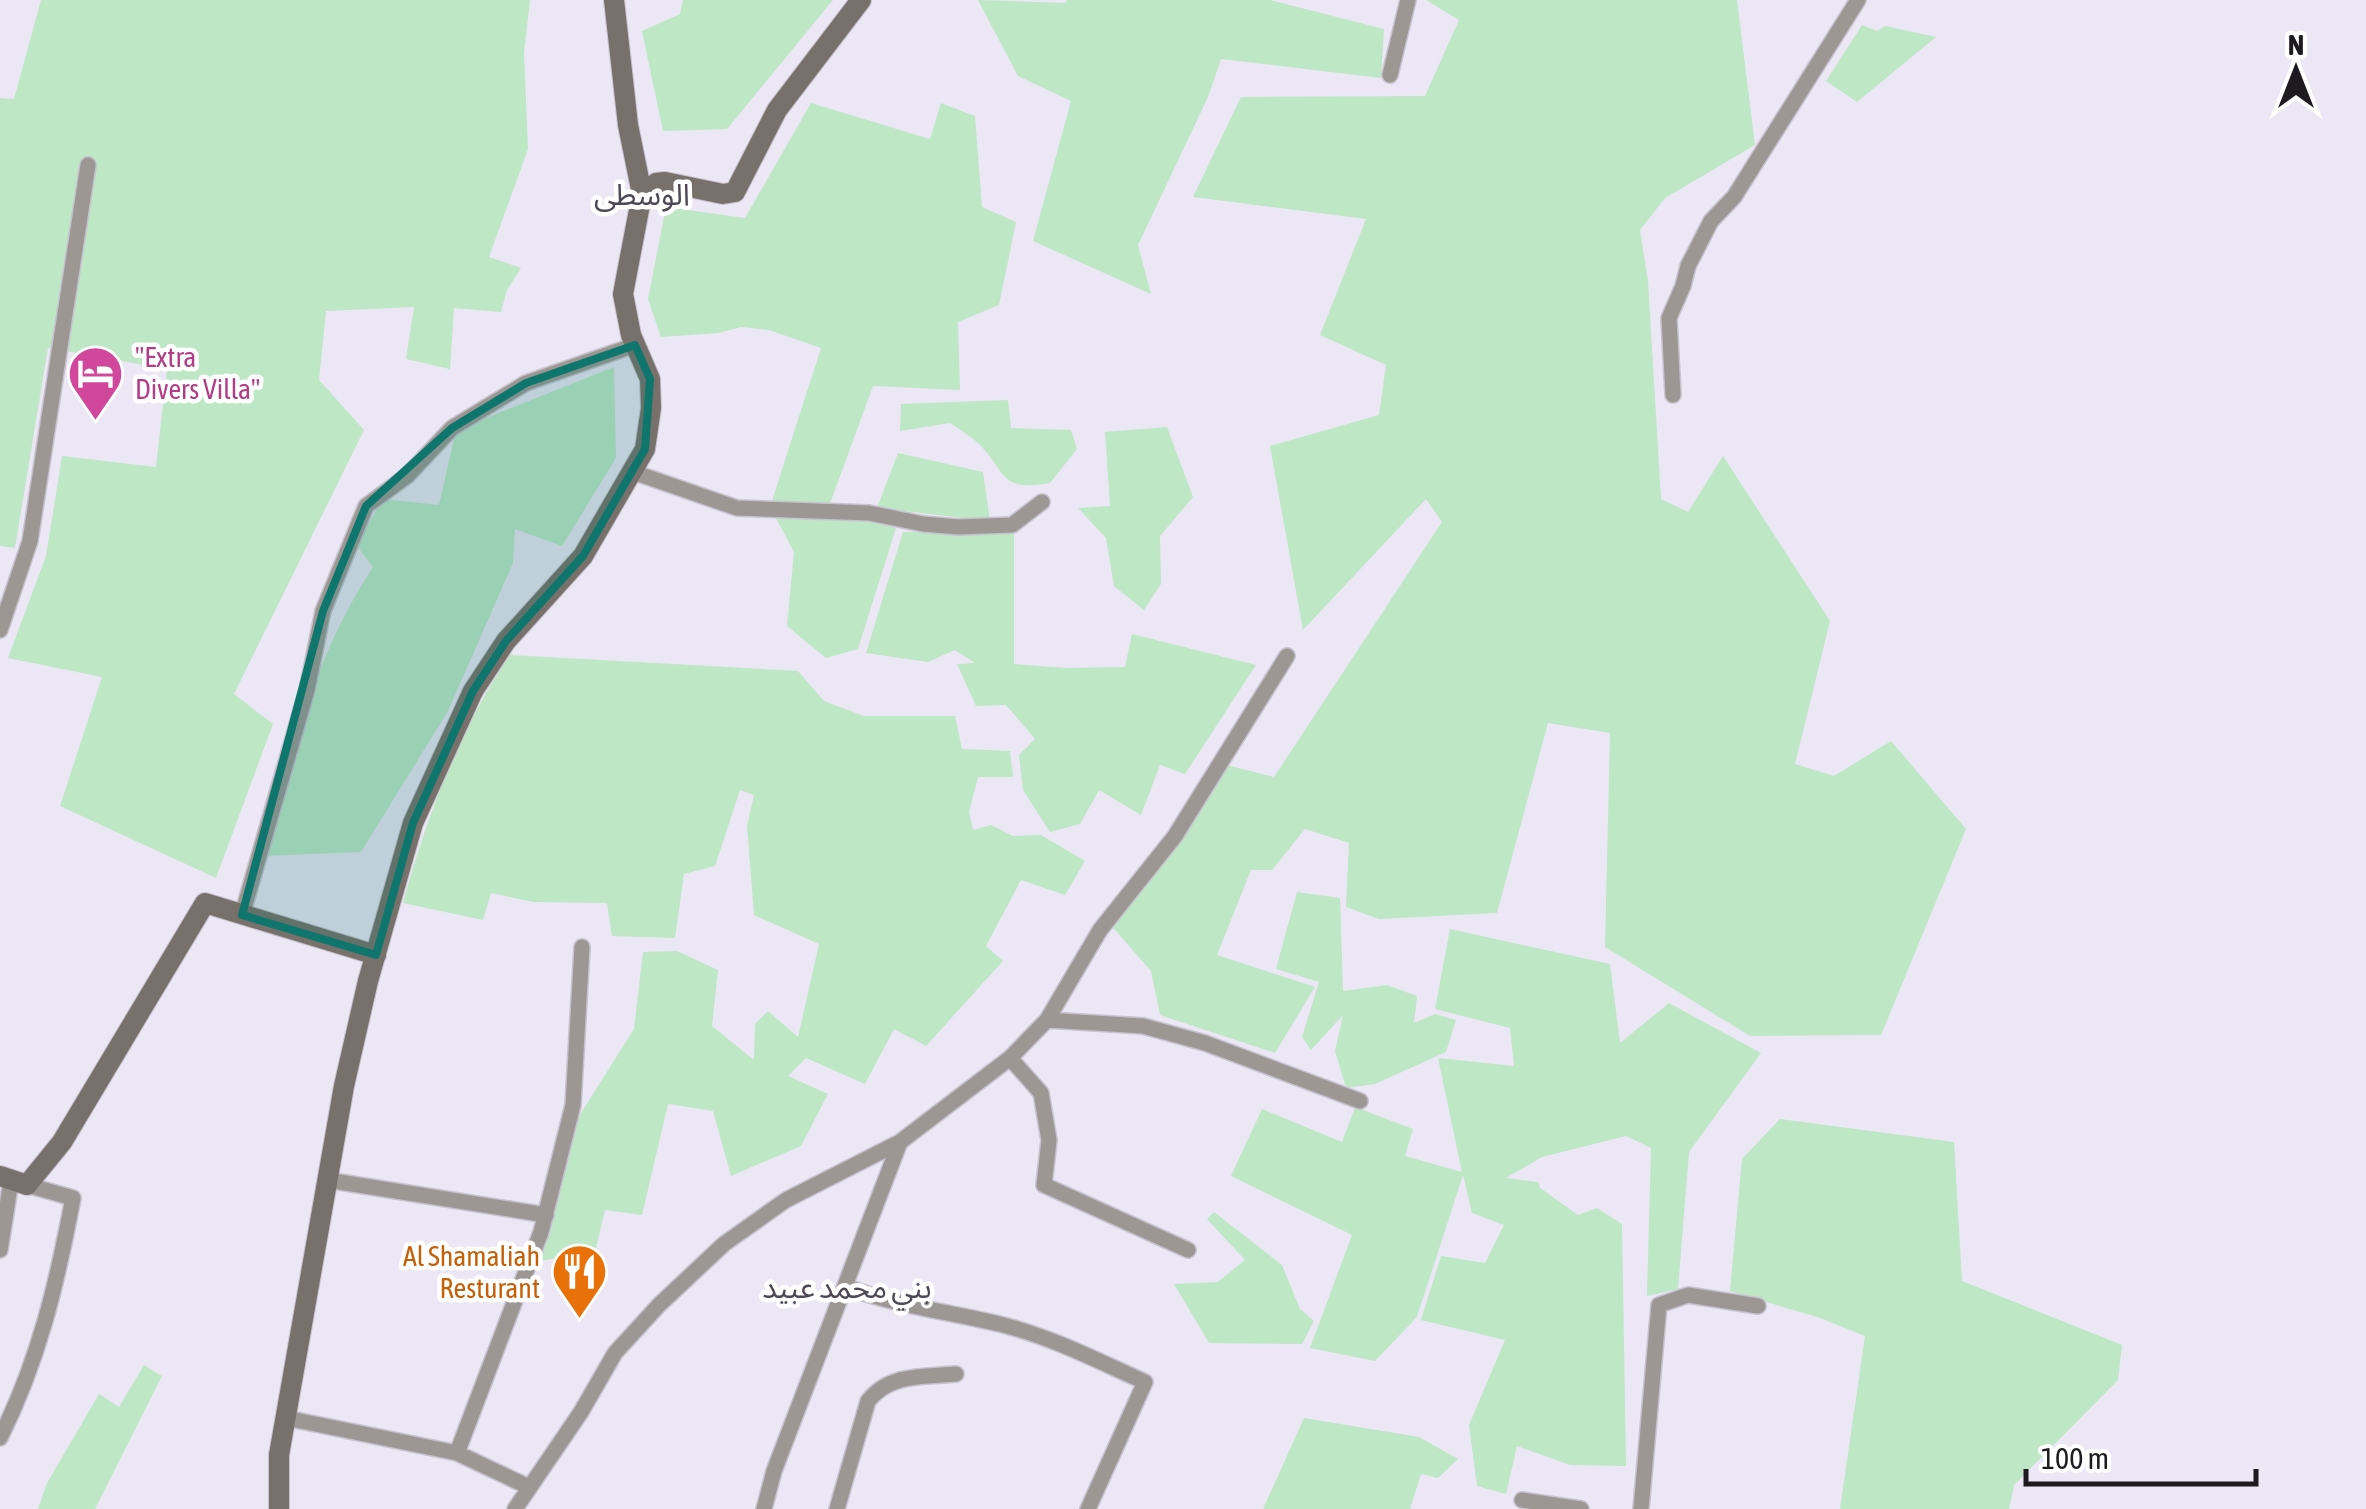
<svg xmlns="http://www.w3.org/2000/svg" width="2366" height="1509" font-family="'Asap Condensed','Noto Sans Arabic',sans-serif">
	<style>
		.green { fill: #bde7c5 }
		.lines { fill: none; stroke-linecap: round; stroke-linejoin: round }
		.street-casing { stroke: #c7c2cf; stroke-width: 18 }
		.secondary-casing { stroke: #c7c2cf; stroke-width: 22 }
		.street { stroke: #9d9794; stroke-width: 15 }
		.secondary { stroke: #78706b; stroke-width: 20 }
		.marked { fill: #0f766e; fill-opacity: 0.2; stroke: #0f766e; stroke-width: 8; stroke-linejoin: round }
		.labels { text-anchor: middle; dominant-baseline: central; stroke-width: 9; stroke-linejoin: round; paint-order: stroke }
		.hotel-label { font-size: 28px; fill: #b23c85; stroke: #fff; text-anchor: start }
		.food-label { font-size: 28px; fill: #c56008; stroke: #fff; text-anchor: end }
		.neighbourhood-label { font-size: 30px; fill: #4d4854; stroke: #fff }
	</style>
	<rect width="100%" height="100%" fill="#ece7f5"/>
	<path class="green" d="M41,0h489l-6,53 4,96 -39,108 32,11 -14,22 -6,22 -47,-4 -4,61 -44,-10 8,-52 -88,4 -7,69 45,50 -130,264 39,30 -57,154 -156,-72 42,-129 -94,-19 38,-102 16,-100 94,11 11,-98 -119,-21 -33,200 -15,-2v-448l14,1z
		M683,0h150l-106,129 -64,2 -21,-100 38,-17z
		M978,0l88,3 1,-3h203l114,29 -3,49 -160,-19 -13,38 -70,148 13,49 -118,-53 38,-140 -53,-25z
		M1426,0h311l18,145 -90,53 -25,32 8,51 13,218 27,13 35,-56 107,165 -35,143 39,12 57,-35 75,88 -85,206 -131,1 -145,-89 5,-214 -62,-10 -51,190 -118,6 -33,-12 3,-64 -44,-14 -33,41h-21l-34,85 98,32 -40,66 -115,-38 -9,-44 -42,-48 110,-160 55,14 168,-255 -16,-23 -123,131 -33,-184 109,-31 7,-50 -66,-30 46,-116 -173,-22 48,-100 184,-1 34,-76z
		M1862,25l15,6 8,-5 51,11 -79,65 -31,-21z
		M811,103l119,36 11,-36 34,13 7,91 34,15 -17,83 -41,17 2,68 -87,-4 -45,123 68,19 -38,121 -32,9 -39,-32 7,-74 -24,-45 51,-159 -52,-18 -28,-3 -22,6 -58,4 -13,-38 18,-92 79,11z
		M614,367l2,91 -54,88 -47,-17 -2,34 -65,148 -87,141 -98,4c26,-100 52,-201 110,-289l-17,-22 27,-46 56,6 17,-75z
		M1008,400l3,28 60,2 6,19 -27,34c-53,9 -42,-11 -73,-41 -8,-7 -18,-13 -27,-19l-50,8 1,-27z
		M1167,427l26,70 -33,39 1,48 -17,26 -30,-24 -8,-48 -28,-30 32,-2 -5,-74z
		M898,453l85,19 7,49 -113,-13z
		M1014,529v135l52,4 59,-1 7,-33 124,31 -71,109 -25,-9 -19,50 -42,-25 -19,34 -30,8 -27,-42 -4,-35 16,-16 -29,-34 -30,1 -19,-42 18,-1 -20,-13 -27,12 -62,-9 37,-121z
		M510,655l288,16 26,30 40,15h91l7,33 48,2 3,26h-35l-9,35 4,18 18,-5 22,11 28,-1 44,26 -20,34 -44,-15 -35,66 17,15 -77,85 -32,-17 -29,55 -59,-26 -18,18 40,18 -27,52 -70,30 -18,-65 -45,-7 -26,111 -37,-5 -10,42 -55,9 29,-129 65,-103 9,-77 34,-1 41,19 -6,56 42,34 1,-36 13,-13 30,26 21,-93 -65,-29 -7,-89 7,-31 -14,-5 -25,76 -31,8 -9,64 -63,-2 -5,-33 -74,-1 -42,-9 -8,27 -80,-17c24,-88 56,-173 107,-248z
		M1297,892l43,6 3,93 44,-6 30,11 -3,27 21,-9 21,6 -10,32 -71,32 -29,4 -11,-37 8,-36 -32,35 -9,-13 17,-55 -43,-13z
		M1450,929l160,35 10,79 49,-40 92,50 -72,99 -11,137 -31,7 4,-148 -25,-12 -84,21 -36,21 32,4 2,6 38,27 19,-7 25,16 4,242 -56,-1 -53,-19 -11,48 -29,-8 -8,-61 36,-85 -84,-20 20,-64 44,7 19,-38 -32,-12 -9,-38 -46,142 -42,44 -65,-13 42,-113 -121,-59 31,-67 80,33 13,-35 58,22 -8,27 57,16 -24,-114 76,8 -4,-38 -75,-19z
		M1780,1119l174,23 8,139 160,64 -4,35 -104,105 -5,24h-169l25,-173 -45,-18 -90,-27 12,-132z
		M1214,1212l68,53 18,44 14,12 -12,23 -93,-1 -35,-59 44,-2 27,-22 -38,-41z
		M144,1365l18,11 -67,133h-57l9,-26 52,-89 20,13z
		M1304,1418l115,19 39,22 -20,19 -17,-4 -11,35h-147z"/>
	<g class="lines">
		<defs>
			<path id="street" d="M1390,75l18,-75
				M1673,395l-4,-77 14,-32 5,-20 23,-45 23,-24 124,-197
				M633,472l104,36 132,5 54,11 35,3 54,-2 30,-23
				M0,630l30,-89 58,-376
				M242,915l65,-225 16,-79 43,-105 41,-30 45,-48 74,-45 109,-38
				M1047,1020l53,-90 75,-94 112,-180
				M1010,1058l31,35 8,47 -5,45 144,65
				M327,1180l219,35
				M0,1250l11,-69
				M847,1287c52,20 106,25 160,39 49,13 93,36 138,56l-57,127
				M286,1418l171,35 72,34
				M0,1438c39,-78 57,-155 73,-240l-46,-13
				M457,1453l84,-221 32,-127 9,-158
				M1522,1500l59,9
				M515,1509l66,-97 34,-59 44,-48 65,-61 62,-44 114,-58 110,-84 37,-38 96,6 62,17 155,58
				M764,1509l10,-38 126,-329
				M837,1509l31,-108c22,-28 56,-24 88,-27
				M1641,1509l18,-204 29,-10 70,11"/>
			<path id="secondary" d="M642,194l14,-11 9,-1 58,12 12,-2 42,-82 84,-110
				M0,1176l27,9 35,-43 143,-239 171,52
				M279,1509v-54l65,-369 24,-105 45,-158 60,-132 33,-50 77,-85 62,-107 6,-41 -1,-29 -19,-44 -8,-41 19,-100 -14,-69 -14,-125"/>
		</defs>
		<use href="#street" class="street-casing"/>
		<use href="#secondary" class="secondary-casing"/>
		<use href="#street" class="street"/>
		<use href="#secondary" class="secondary"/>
	</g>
	<path class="marked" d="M635,345l15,34 -5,70 -62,107 -77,85 -33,50 -60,132 -37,132 -134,-40 81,-304 43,-105 86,-78 74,-45z"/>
	<defs>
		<symbol id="hotel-pin" viewBox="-11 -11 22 30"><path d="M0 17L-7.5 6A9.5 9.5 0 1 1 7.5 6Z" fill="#d1479c" stroke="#fff"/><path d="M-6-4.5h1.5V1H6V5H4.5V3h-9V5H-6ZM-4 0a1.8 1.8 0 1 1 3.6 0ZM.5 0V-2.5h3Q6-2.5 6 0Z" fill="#fff"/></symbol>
		<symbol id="restaurant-pin" viewBox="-11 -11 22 30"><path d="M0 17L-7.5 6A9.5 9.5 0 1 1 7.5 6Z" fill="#e8710a" stroke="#fff"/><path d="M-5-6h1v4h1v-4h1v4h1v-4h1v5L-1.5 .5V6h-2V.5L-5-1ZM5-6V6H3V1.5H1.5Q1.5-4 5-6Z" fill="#fff"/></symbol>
	</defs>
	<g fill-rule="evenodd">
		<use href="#hotel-pin" x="64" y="342" width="63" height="86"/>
		<use href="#restaurant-pin" x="548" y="1240" width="63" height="86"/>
	</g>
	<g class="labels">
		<g class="hotel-label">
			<text x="135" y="357">"Extra<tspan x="135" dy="32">Divers Villa"</tspan></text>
		</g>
		<g class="food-label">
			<text x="540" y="1256">Al Shamaliah<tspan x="540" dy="32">Resturant</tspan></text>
		</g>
		<g class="neighbourhood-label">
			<text x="642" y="194">الوسطى</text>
			<text x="847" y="1287">بني محمد عبيد</text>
		</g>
	</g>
	<g transform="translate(2296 70)" stroke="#ffffff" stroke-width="8" paint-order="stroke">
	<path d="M0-8L18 38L0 25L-18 38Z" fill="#1d1b20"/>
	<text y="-15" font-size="28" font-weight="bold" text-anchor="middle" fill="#1d1b20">N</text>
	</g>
	<path d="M2026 1469v15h230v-15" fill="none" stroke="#1d1b20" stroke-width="5"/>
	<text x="2041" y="1469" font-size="30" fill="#1d1b20" stroke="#ffffff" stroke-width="8" paint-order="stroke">100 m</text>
</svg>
